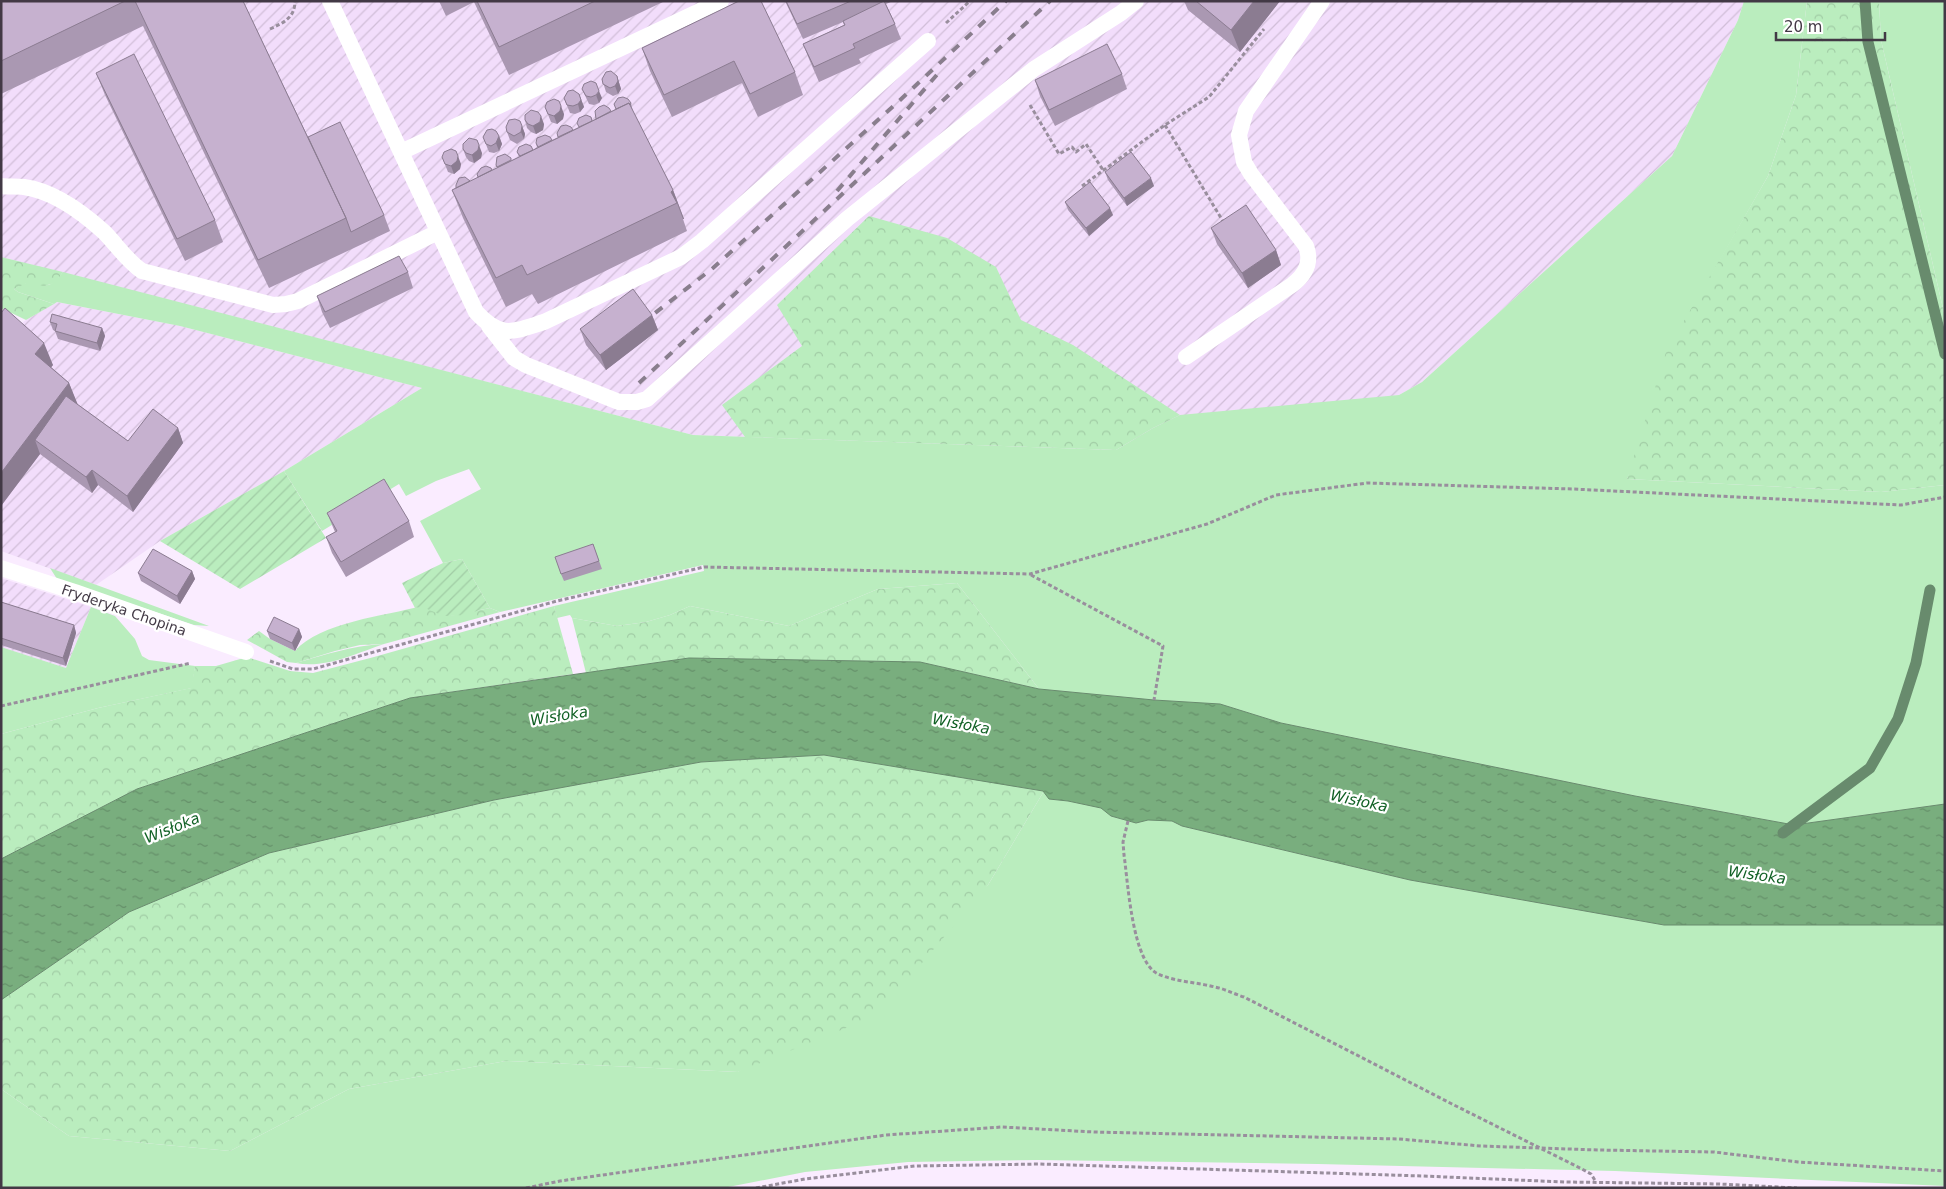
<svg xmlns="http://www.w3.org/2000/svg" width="1946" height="1189" font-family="'DejaVu Sans',sans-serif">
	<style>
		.industrial { fill: url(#industrial-furrows) }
		.grass { fill: #baedbe }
		.forest { fill: url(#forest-crowns) }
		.garden { fill: url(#garden-furrows) }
		.water { fill: url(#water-ripples); stroke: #688b6d }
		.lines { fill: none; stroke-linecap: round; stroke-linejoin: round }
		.stream { stroke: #688b6d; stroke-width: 11 }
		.path { stroke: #998e9d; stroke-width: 3; stroke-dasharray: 4 2.5; stroke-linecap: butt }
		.service { stroke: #fff; stroke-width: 16 }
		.rail { stroke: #897e8d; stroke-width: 4; stroke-dasharray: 9 9; stroke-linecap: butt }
		.wall { fill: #aa98b2 }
		.shaded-wall { fill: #8b7c91 }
		.building { fill: #c6b1cf; stroke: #8b7c91 }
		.labels { text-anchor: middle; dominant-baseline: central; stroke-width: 4.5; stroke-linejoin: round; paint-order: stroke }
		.street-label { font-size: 14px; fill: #423945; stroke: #fff }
		.water-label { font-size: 15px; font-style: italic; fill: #116125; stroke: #fff }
	</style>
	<defs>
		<pattern id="industrial-furrows" width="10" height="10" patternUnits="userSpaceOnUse" patternTransform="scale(1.25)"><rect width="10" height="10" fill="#f2ddfb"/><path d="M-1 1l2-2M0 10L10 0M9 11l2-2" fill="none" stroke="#d1bed8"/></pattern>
		<pattern id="forest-crowns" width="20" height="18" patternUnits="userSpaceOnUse" patternTransform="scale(1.25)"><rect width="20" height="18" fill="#baedbe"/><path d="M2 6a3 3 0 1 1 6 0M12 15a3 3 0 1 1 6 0" fill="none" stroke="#a1cca5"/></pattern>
		<pattern id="garden-furrows" width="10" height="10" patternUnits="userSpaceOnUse" patternTransform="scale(1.25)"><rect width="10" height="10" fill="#baedbe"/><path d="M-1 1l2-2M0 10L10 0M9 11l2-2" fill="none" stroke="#a1cca5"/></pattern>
		<pattern id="water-ripples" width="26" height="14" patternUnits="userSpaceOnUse" patternTransform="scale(1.25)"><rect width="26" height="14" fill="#79ae7e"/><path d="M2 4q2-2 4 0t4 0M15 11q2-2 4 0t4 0" fill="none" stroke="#658f69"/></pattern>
	</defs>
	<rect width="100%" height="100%" fill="#faecff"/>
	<path class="industrial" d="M1,1h1743l-6,19 -66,136 -250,226 -23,13 -283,55 -423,-15 -692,-178z
		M57,302l123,24 242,62 -138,83 -124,70 -64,44 -95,-34v-212l25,-19z
		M1,578l90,29 -25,61 -65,-21z"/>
	<path class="grass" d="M1744,1h63l-11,94 -28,81 -56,98 -85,205 254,13 64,-7v319l-151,21 -159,-29 -354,-73 -61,-19 -66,-4 -115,-11 -82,-106 -79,6 -89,37 -99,-20 -20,9 -24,7 -29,4 -45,-8 -2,-3 -13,3 -3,-12 150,-35 -1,-6 -203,47 -10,-4 -28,-49 -19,4 -23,-42 61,-32 -12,-20 -33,12 -30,15 -7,-12 -77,47 -38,-60 138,-83 -242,-62 -123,-24 -3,2 -36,-12 -4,-3c4,-2 8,-5 12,-6 18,-4 19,13 37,-11l630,163 423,15 37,-22 27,-13 219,-20 23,-13 250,-226 66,-136z
		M1879,1h66v316l-64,-277z
		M50,568l159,58 -15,-1 -137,-46z
		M91,607l24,9 20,23 7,17 7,4 46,6 -3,22 -94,20 -97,26v-87l65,21z
		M384,644c-27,9 -59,25 -88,19 32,-9 54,-17 88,-19z
		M1044,791l5,8 19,2 34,7 9,8 25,7 12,-3 24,1 10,5 228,54 254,45h281v261l-330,-15 -297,-7 -280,-4 -130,2 -103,10 -82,16h-722v-99l68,47 161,15 119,-62 157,-28 232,11 250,-187z"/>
	<path class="forest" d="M1807,1h72l2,39 64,277v168l-64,7 -254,-13 39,-127 102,-176 28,-81z
		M869,216l78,22 49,29 25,53 52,25 107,70 -27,13 -37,22 -371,-13 -23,-32 80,-59 -25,-41z
		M1,257l62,15 -8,11 -11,3 -17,-3 -13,6 4,3 36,12 -28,16 -25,-12z
		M957,583l82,106 -119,-27 -231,-4 -103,15 -14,-55 45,8 29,-4 24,-7 20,-9 99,20 89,-37z
		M422,606l28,10 40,-8 10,4 -116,32 -24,1 -25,6 -39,12 -9,-1 -40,-22 12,-9 11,8 25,12c25,-29 90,-35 127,-45z
		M554,606l19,68 -163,24 -273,91 -136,70v-125l97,-26 93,-20 4,-22h21l31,-9 43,14 23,2 61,-16z
		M824,755l220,36 -56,94 -110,130 -140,57 -232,-11 -157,28 -119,62 -161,-15 -68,-47v-89l128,-88 140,-59 225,-53 207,-38z"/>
	<path class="garden" d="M284,471l42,67 -86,51 -80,-48z
		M462,559l28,49c-13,2 -27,8 -40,8 -13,1 -22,-11 -35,-8l-13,-25 41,-20z"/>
	<path class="water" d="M689,658l231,4 119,27 115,11 66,4 61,19 354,73 159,29 151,-21v121h-281l-254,-45 -228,-54 -10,-5 -24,-1 -12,3 -25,-7 -10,-8 -33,-7 -19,-2 -6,-8 -219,-36 -123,7 -207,38 -225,53 -140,59 -128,88v-141l136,-70 273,-91z"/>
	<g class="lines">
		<path class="stream" d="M1865,1l3,41 77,312
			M1783,833l87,-65 28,-49 18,-56 14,-73"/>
		<path class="path" d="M946,23l24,-22
			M270,29c13,-6 25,-11 25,-28
			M1030,105l29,49 13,-7 4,5 10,-8 17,26
			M1165,125l59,98
			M1082,186l83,-61 44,-28 55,-68
			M1031,575l132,71 -9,54
			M270,661l23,8h20l244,-68 147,-34 326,7 177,-50 69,-29 91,-12 206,6 328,16 44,-8
			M1,706l190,-43
			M1128,821l-5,21 1,13c4,27 8,107 34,119 18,8 38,8 57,13 10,2 19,7 29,10l208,107 130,65 9,5 5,8
			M526,1188l34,-7 326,-46 116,-8 92,5 305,7 82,7 117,4 116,2 84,10 147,9
			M756,1188l49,-9 110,-13 125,-2 382,12 143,6 155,2 77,4"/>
		<path class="service" d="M330,1l146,311c25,27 36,20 68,10l137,-65 21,-16 226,-200
			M401,152l320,-151
			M1,186c8,1 16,0 23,1 30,4 59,26 80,45 13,13 23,29 38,39l131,34 13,-1 12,-3 140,-69
			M489,326l25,32 12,7 93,37h18l10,-3 200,-180 187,-150 87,-56 15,-12
			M1186,357l106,-72c14,-11 20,-23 14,-39l-55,-72 -7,-12 -5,-27 7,-24 76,-110
			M1,568l74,24 171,60"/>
		<path class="rail" d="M837,191l104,-121
			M641,324l72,-56 185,-166 108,-101
			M639,383l411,-382"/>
	</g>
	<path class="wall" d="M1,1h242l65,136 76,78 6,16 -121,57 -126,-262 -142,68z
		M439,1h226l-156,74 -35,-73 -28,14z
		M739,1l56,71 8,23 -45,22 -16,-34 -70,34 -22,-46 -8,-23z
		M785,1h108l-7,3 9,20 6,15 -42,20 2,4 -42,19 -10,-23 -6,-15 41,-19 -1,-3 -40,17z
		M1184,1h96l-40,51 -52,-42z
		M96,73l119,147 8,22 -38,19 -80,-166z
		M1122,74l5,15 -72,37 -15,-30 -5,-16z
		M617,76l4,13 -3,5 -5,2 -7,-4 -4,-13z
		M582,89l20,9 -3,5 -5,2 -5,-1z
		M579,94l5,13 -4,5 -5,2 -5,-1 -6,-15z
		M631,103l2,9 40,78 11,29h-1l4,12 -149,73 -6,-10 -26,13 -43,-89 -11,-28 45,-22 -1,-3 16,-5 7,-3 -2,-5 16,-2 4,-3 -1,-4 16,-3 64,-31 -2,-5z
		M545,107l19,7 -1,5 -6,5 -6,-2z
		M525,120l19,4 -1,6 -7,4 -5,-2 -4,-4z
		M522,126l3,8 -1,5 -7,5 -7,-4 -3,-8z
		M499,136l3,8 -3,7 -5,2 -5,-1 -6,-15z
		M463,149l19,4 -1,5 -7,5 -5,-2 -3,-4z
		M442,157l19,7 -1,5 -6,5 -6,-2z
		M1105,172l49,14 -27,20 -19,-26z
		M1065,202l48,13 -24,21 -21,-26z
		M1211,228l65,22 5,15 -33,23 -31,-44z
		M408,272l5,16 -83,40 -8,-16 -5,-16z
		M1,313l52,52 -2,2 18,16 8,21 51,37 50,-13 5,15 -50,69 -35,-27 -6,8 -52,-39 -39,52z
		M652,315l6,15 -52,40 -20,-25 -6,-16z
		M50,322l52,6 3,8 -5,15 -42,-12 -3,-8 -2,-1z
		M327,513l82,8 5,16 -68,40 -14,-24 -6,-16 9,-5z
		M593,544l9,25 -38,12 -3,-7z
		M192,571l3,8 -15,25 -39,-23 -3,-8z
		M1,602l73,23 2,8 -10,33 -65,-21z
		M299,629l3,8 -7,14 -25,-12 -3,-8z"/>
	<path class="shaded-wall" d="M1254,1h26l-40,51 -9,-22z
		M617,76l4,13 -3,5 -3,-8z
		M599,91l3,7 -3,5 -3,-8z
		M579,94l5,13 -4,5 -2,-8z
		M561,106l3,8 -1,5 -6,5 -3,-8z
		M541,116l3,8 -1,6 -7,4 -3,-8z
		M522,126l3,8 -1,5 -3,-7z
		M499,136l3,8 -3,7 -3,-8z
		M479,145l3,8 -1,5 -7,5 -2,-8z
		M458,156l3,8 -1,5 -6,5 -3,-8z
		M1151,178l3,8 -27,20 -3,-8z
		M673,190l11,29h-1l-6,-16 -6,-11z
		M1110,208l3,7 -24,21 -3,-8z
		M1276,250l5,15 -33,23 -6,-15z
		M652,315l6,15 -52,40 -6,-15z
		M102,328l3,8 -5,15 -3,-8z
		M44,343l9,22 -9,11 -9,-22z
		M69,383l9,22 -43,35 5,14 -39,52v-33z
		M178,428l5,15 -50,69 -6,-16z
		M92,470l6,15 -6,8 -6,-16z
		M192,571l3,8 -15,25 -3,-8z
		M74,625l2,8 -10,33 -3,-8z
		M299,629l3,8 -7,14 -3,-8z"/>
	<path class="building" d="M1,1h124l-124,60z
		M135,1h108l103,217 -88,42z
		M477,1h118l-96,46z
		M739,1h22l34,71 -45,22 -16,-33 -70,34 -22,-47z
		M786,1h65l-54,23z
		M884,1l11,23 -42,20 2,4 -41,19 -11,-23 42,-19 -2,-4z
		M1196,1h58l-23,29z
		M1107,44l15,30 -73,36 -14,-30z
		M134,54l81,166 -38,19 -81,-166z
		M611,71l6,5 1,5 -3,5 -5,2 -7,-4 -1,-5 4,-7z
		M591,81l5,2 3,8 -3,4 -5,2 -5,-1 -4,-7 2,-5z
		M573,90l6,4 2,6 -3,4 -5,2 -6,-1 -3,-7 4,-7z
		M623,97l5,2 3,4 -1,2 -1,-2 -13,6 -2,-5 4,-6z
		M554,99l5,2 2,5 -1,5 -6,5 -6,-2 -3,-7 2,-5z
		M629,103l44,87 -2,2 6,11 -150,72 -5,-10 -26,13 -44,-88z
		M604,105l5,3 2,3 -15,8 -1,-8 4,-4z
		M531,110l7,2 3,4 -1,6 -7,4 -5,-2 -3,-4v-5z
		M586,115l5,2 1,4 -13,6 -2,-4 2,-5z
		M515,119l5,2 2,5 -1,6 -7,4 -7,-4 -1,-5 3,-7z
		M340,122l44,93 -33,17 -5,-14 -38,-81z
		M566,125l5,2 2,3 -15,7 -1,-4 4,-7z
		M492,129l4,2 3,5 -3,7 -5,3 -5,-2 -3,-7 4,-7z
		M545,135l5,2 2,3 -14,7 -2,-4 1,-5z
		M469,138l8,2 2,5 -1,5 -6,5 -6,-2 -3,-4v-5z
		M526,144l5,2 2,4 -13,6 -3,-4 2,-5z
		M451,149l5,2 2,5 -1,5 -6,5 -6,-2 -3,-7 2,-5z
		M1131,152l20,26 -27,20 -19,-26z
		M505,154l6,4v2l-14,7 -1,-2 1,-8z
		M486,166l5,2 1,2 -14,7 -1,-3 4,-6z
		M465,177l5,4 -14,7v-3l3,-7z
		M1090,182l20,26 -24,20 -21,-26z
		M1246,205l30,45 -34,23 -31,-45z
		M399,256l9,16 -83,40 -8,-16z
		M633,289l19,26 -52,40 -20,-26z
		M5,308l39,35 -9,11 34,29 -68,90v-160z
		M52,314l50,14 -5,15 -42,-12 2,-7 -7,-2z
		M66,396l62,45 25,-32 25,19 -51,68 -35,-26 -6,7 -51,-37z
		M384,479l25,42 -68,41 -15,-25 11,-6 -10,-18z
		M593,544l6,17 -38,13 -6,-17z
		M153,549l39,22 -15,25 -39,-23z
		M1,602l73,23 -11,33 -62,-20z
		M274,617l25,12 -7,14 -25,-12z"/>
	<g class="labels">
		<g class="street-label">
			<text transform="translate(124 610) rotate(19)">Fryderyka Chopina</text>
		</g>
		<g class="water-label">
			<text transform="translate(559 716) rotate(-9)">Wisłoka</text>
			<text transform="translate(961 724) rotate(10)">Wisłoka</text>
			<text transform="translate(1359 801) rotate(12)">Wisłoka</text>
			<text transform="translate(172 828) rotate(-22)">Wisłoka</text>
			<text transform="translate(1757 875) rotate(8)">Wisłoka</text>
		</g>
	</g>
	<rect width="1946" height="1189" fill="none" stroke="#423945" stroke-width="5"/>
	<path d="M1776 32v8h109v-8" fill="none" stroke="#423945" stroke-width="2.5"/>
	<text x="1784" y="32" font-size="15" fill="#423945" stroke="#ffffff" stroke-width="4" paint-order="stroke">20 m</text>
</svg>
